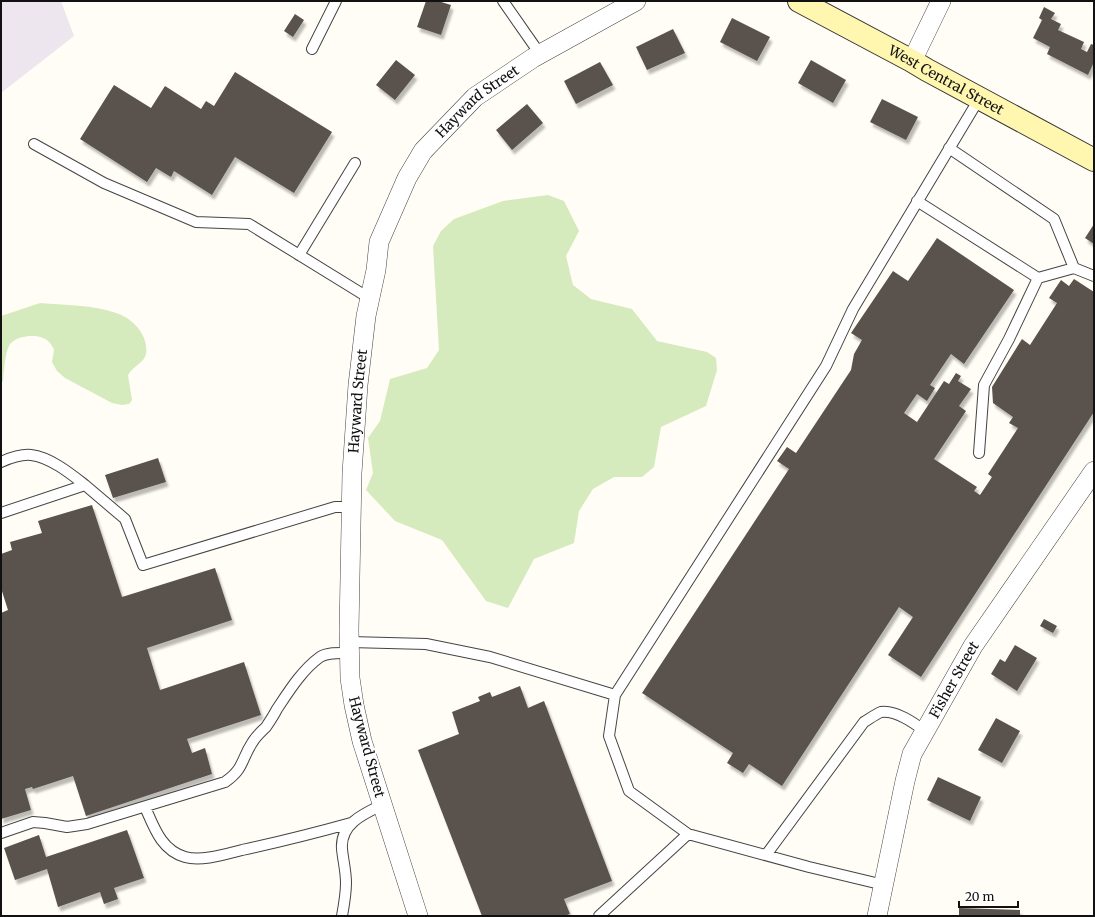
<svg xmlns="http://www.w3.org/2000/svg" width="1095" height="917" font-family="Merriweather,serif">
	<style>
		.industrial { fill: #eee6ef }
		.green { fill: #d5ebbd }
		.building { fill: #5a524d; filter: url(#shadow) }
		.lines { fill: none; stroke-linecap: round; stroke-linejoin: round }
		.service-casing { stroke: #444; stroke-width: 12 }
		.minor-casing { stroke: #444; stroke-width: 20 }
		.secondary-casing { stroke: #333; stroke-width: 24 }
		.service { stroke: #fff; stroke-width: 10 }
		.minor { stroke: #fff; stroke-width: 19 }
		.secondary { stroke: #fff6b0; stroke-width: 22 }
		.labels { text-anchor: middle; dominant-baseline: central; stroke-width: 4; stroke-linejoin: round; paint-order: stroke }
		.street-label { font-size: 14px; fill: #111; stroke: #fff }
	</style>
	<defs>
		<filter id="shadow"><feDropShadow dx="2.5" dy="4.5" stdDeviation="1" flood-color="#0004"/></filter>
	</defs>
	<rect width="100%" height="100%" fill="#fffdf5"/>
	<path class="industrial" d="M1,1h60l13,35 -73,57z"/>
	<path class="green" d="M548,195l16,6 15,30 -13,25 7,29 18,14 41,10 25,32 50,11 9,6 1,12 -11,36 -45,21 -7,40 -12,10h-28l-21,12 -14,22 -5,32 -40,16 -26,49 -22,-7 -44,-61 -47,-19 -29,-31 7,-17 -5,-35 12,-17 10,-42 37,-11 12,-18 -6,-104 8,-15 13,-12 49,-18z
		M40,303c24,2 53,2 76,10 17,5 33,23 30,41 -1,8 -14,13 -18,21l4,25 -3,4 -7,1 -10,-2 -47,-25 -8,-7 -5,-9 2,-12c-1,-3 -3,-6 -5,-8 -8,-9 -30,-7 -38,1 -6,6 -7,29 -8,38l-2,2v-67z"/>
	<path class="building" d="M426,1h12l13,4 -10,30 -24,-8z
		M1044,7l11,6 -4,6 10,5 -3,6 26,12 -3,7 6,3 4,-8 3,1v17l-6,13 -41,-21 3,-7 -17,-9 9,-18 -3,-2z
		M295,14l9,6 -11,17 -9,-6z
		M732,18l38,19 -13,24 -37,-19z
		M673,29l12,24 -38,17 -11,-23z
		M396,60l19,15 -20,25 -19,-15z
		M811,60l35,20 -13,23 -35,-20z
		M600,62l13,23 -37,19 -12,-23z
		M235,72l97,60 -38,61 -59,-36 -23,38 -38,-24 -3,6 -15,-9 -9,14 -67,-43 34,-54 37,23 14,-22 36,23 5,-8 8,5z
		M882,99l36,18 -12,23 -36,-18z
		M527,104l16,19 -31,27 -16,-20z
		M1094,224v20l-9,-6z
		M937,238l77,52 -50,74 -13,-10 -21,31 5,3 -8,13 -10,-7 -13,19 13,9 27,-41 5,3 7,-11 5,3 -3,5 13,8 -12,17 7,5 -32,48 43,28 -3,4 6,4 12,-18 -4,-3 30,-46 -9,-5 4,-6 -20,-14 -1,-16 30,-48 8,6 27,-42 -8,-5 12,-18 8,6 5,-7 20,13v120l-173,265 -33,-22 25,-38 -14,-10 -117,179 -33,-22 -6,9 -16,-10 6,-10 -91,-60 147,-224 -12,-8 10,-14 9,6 55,-83 3,-16 8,-14 -11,-7 42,-62 15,10z
		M158,458l8,24 -53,16 -8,-23z
		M92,505l30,92 93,-29 17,52 -85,28 13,42 84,-28 17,53 -74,24 5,14 13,-5 7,26 -126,42 -13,-40 -40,13 -1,-2 -7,2 6,21 -30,9v-206l7,-3 -7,-22v-34l11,-4 -2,-8 32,-9 -4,-12z
		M1044,619l13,7 -4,7 -13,-7z
		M1015,645l22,13 -20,33 -26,-17 9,-15 5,3z
		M520,686l8,22 16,-7 68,180 -48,18 6,15 -6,2h-82l-64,-166 41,-16 -7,-22 28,-11 -2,-4 12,-5 2,5z
		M996,718l24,13 -18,32 -24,-13z
		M938,777l43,20 -11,24 -43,-21z
		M127,830l17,48 -30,10 4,11 -14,5 -4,-12 -42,15 -11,-38 -32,11 -11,-32 35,-13 7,22z
		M959,908l61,2v6h-61z"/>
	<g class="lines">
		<defs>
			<path id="service" d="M503,1l37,53
				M312,49l24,-48
				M34,144l70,39 92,39 53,2 120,74
				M949,148l105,71 20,49
				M917,201l121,77 36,-10 20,8
				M299,255l56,-92
				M979,453l5,-68 25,-46 29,-61
				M1,462c9,-4 20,-8 30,-7 19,2 40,19 54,30
				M1,513l84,-28 40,34 18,46 192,-58h17
				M350,642l76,2 64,13 125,38 211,-329 27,-57 126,-210
				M615,695l-6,41 20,55 59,43 121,33 75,18
				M145,807c9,20 16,43 40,50 16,5 41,-3 57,-7 37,-8 73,-17 109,-27
				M1,833l32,-11 12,1 22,4 20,-3 138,-42c19,-13 16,-22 27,-39 4,-7 9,-11 14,-16 4,-6 8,-12 11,-18 12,-18 25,-39 43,-52 8,-5 21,-4 30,-4
				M766,855l98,-133c5,-3 12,-8 17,-10 15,-2 33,11 44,19
				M342,916c2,-11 4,-22 4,-33 0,-12 -3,-23 -4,-34 -2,-25 21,-35 40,-44
				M599,916l89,-82"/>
			<g id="minor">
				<path d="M912,61l29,-60"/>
				<path id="s1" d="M418,916l-56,-175 -8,-36 -4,-27 -1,-48 3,-157 6,-88 8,-69 10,-46 3,-28 28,-64 16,-27 52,-54 58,-39 103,-57"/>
				<path id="s2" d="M877,916l28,-135 7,-27 61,-108 121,-175"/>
			</g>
			<g id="secondary">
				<path id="s3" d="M799,1l113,60 15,9 167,90"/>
			</g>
		</defs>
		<use href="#service" class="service-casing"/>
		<use href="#minor" class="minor-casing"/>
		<use href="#secondary" class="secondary-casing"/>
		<use href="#service" class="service"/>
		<use href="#minor" class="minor"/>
		<use href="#secondary" class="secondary"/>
	</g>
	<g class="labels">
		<g class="street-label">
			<text stroke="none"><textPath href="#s3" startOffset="167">West Central Street</textPath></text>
			<text stroke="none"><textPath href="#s1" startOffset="861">Hayward Street</textPath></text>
			<text stroke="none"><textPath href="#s1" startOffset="525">Hayward Street</textPath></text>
			<text stroke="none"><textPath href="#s2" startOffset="251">Fisher Street</textPath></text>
			<text transform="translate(367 747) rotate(75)">Hayward Street</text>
		</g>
	</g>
	<rect width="1095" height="917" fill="none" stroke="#111111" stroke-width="4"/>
	<path d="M959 901v6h59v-6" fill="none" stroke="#111111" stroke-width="2"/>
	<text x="965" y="901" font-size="12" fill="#111111" stroke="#ffffff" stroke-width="3" paint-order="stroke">20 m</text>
</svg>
